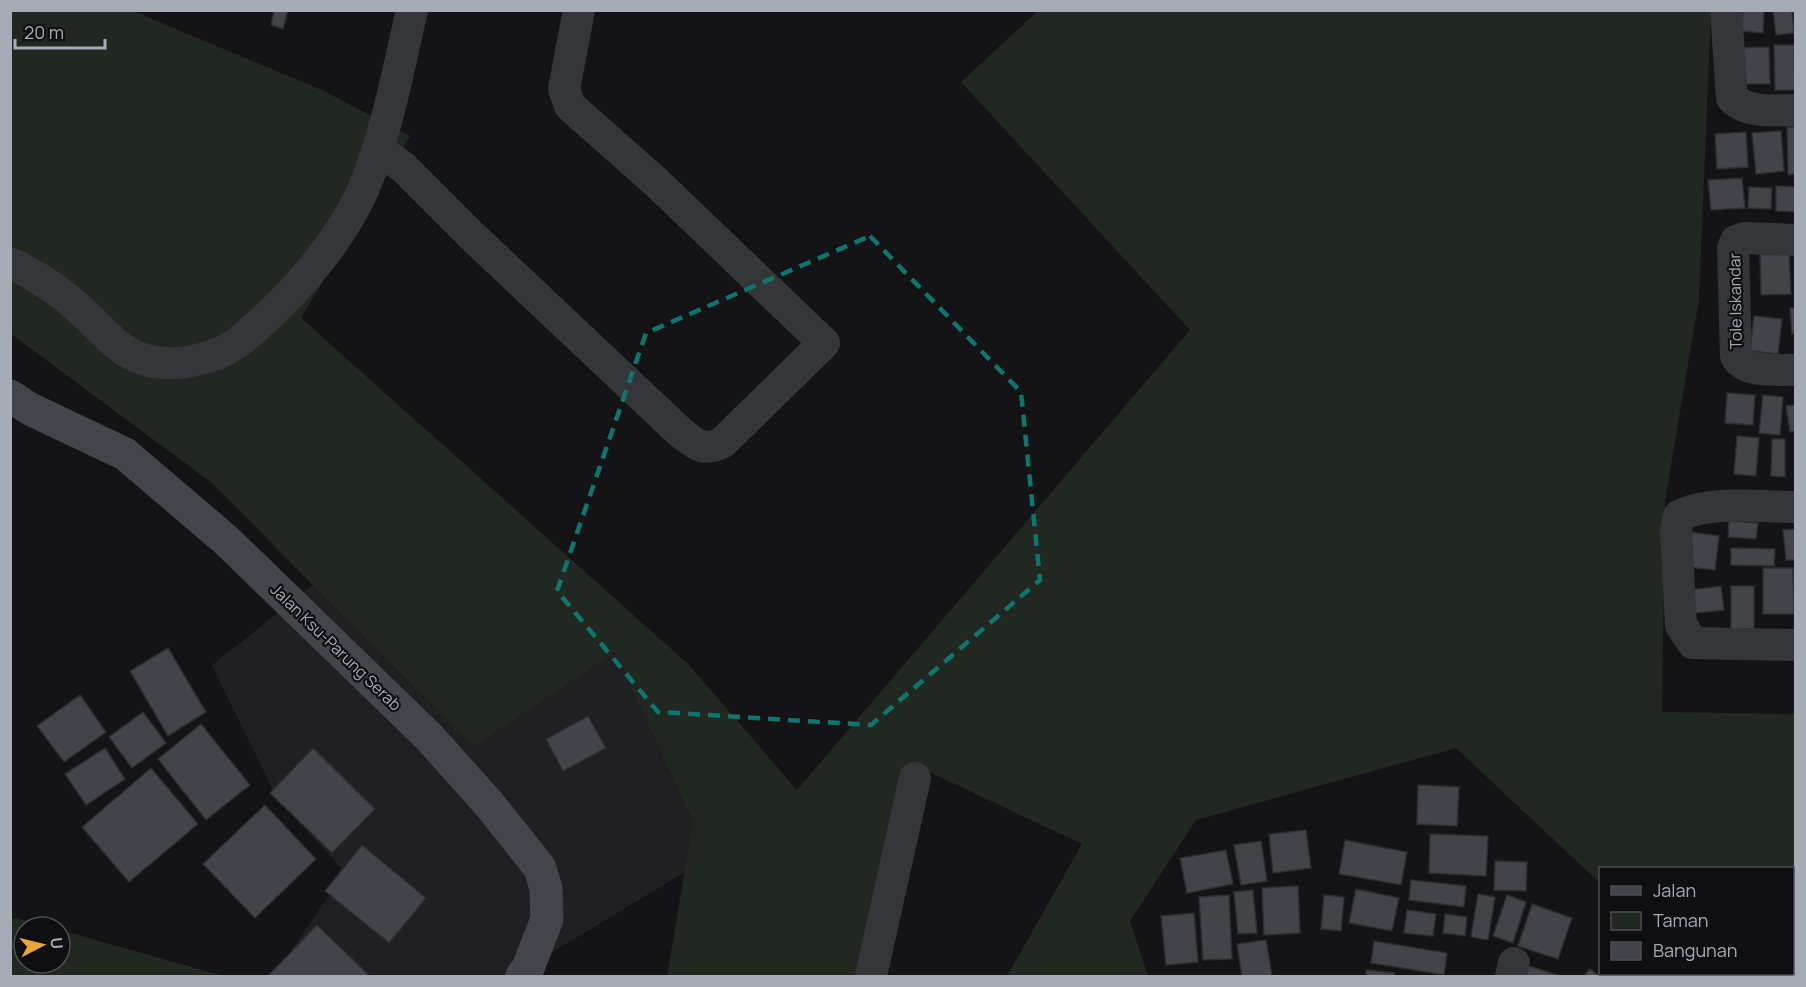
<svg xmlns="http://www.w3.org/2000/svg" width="1806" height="987" font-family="Manrope,sans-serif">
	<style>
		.built { fill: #202022 }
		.green { fill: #202821 }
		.building { fill: #434449; stroke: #2e2e31; stroke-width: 1.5 }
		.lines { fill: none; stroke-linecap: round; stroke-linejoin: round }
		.street { stroke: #35363a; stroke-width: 32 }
		.secondary { stroke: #43454a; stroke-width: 33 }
		.marked { fill: none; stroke: #0f766e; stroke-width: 4.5; stroke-dasharray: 12 8; stroke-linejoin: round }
		.labels { text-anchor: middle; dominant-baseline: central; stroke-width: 4.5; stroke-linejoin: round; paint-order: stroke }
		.street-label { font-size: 16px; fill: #a6acb5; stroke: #0f0f11 }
	</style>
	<rect width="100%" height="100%" fill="#141416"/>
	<path class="built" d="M313,585l160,162 142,-96 78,171 -8,50 -172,104h-239l71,-104 -68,-74 -65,-133z"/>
	<path class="green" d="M11,11h122l189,79 88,46 -109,182 387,346 109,126 393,-460 -229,-248 77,-71h673l-12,288 -34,202 -3,211 133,2v195l-2,1 -1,-42h-192v15l-144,-135 -260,72 -66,101 18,55h-141l75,-132 -172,-81 -51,213h-192l26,-154 -78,-170 -142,95 -261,-264 -201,-149z
		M16,918l32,9h-24v36h36v-33l164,46h-213v-57z"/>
	<path class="building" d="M274,10h14l-5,19 -12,-4z
		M1743,10h21l-1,23 -21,-2z
		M1773,10h19l2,23 -18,2z
		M1774,45h20l1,45h-20z
		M1769,47l1,37h-35v-36z
		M1787,127h9v47l-8,1z
		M1781,131l3,40 -28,3 -4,-41z
		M1746,132l2,35 -31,2 -2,-35z
		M1742,178l3,30 -34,2 -3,-30z
		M1776,186l20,1v25l-20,-1z
		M1749,187l23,1 -1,21 -23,-1z
		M1789,253l2,41 -30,1 -1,-41z
		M1790,308h6v26h-4z
		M1754,316l28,3 -4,35 -28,-3z
		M1727,393l28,2 -2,30 -28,-2z
		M1763,395l20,2 -3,38 -21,-2z
		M1796,405v26l-6,1 -4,-26z
		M1737,436l22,2 -3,38 -22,-2z
		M1772,439h13v38l-14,-1z
		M1729,521l29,2 -2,16 -28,-2z
		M1796,529v31h-10l-3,-30z
		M1682,531l37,5 -4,34 -37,-4z
		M1731,548l44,1 -1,17 -43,-1z
		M1763,568h30l1,46h-31z
		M1721,586l3,24 -30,3 -3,-23z
		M1731,586h23v43h-23z
		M168,648l38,64 -38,24 -38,-65z
		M80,695l26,37 -42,30 -27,-36z
		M143,712l23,31 -34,25 -23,-31z
		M588,716l18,32 -43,23 -17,-32z
		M201,724l49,61 -44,35 -48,-61z
		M105,748l20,31 -39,26 -21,-31z
		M313,748l62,61 -43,44 -62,-60z
		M151,768l47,56 -69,58 -47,-55z
		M1418,785l41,2 -2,39 -40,-2z
		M265,805l51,54 -61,59 -52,-54z
		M1306,830l5,38 -38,5 -4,-39z
		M1430,834l58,2 -2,40 -57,-3z
		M1345,840l62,12 -6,33 -62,-11z
		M1261,841l6,40 -26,4 -7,-40z
		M362,845l64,53 -37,45 -64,-52z
		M1226,850l7,34 -46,9 -7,-35z
		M1495,861l32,1 -1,29 -32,-1z
		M1411,880l55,6 -2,21 -55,-7z
		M1298,886l2,47 -36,2 -2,-47z
		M1356,889l43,9 -7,33 -43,-8z
		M1253,890l4,43 -19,1 -4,-42z
		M1478,894l17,3 -7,43 -17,-3z
		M1229,895l3,64 -29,1 -4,-63z
		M1324,895l20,2 -3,34 -20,-2z
		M1507,895l19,7 -13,41 -20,-7z
		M1532,904l40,14 -14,41 -40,-13z
		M1407,910l29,4 -3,22 -29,-3z
		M1194,913l4,49 -32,3 -5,-49z
		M1445,914l22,3 -2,19 -22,-3z
		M317,925l53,51h-102z
		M1266,940l6,36h-30l-5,-32z
		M1374,941l73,12 -3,22 -73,-12z
		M1528,966l33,10h-36z
		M1590,969l9,7h-15z
		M1366,970l29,3 -1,3h-28z
		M1692,974h48l2,2h-48z
		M1744,974h27l1,2h-26z"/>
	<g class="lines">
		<path class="street" d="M1726,10l6,88c17,16 41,12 64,12
			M378,149l26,19 68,68 208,196c16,12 22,20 42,11l102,-100 -168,-161 -86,-76 -6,-17 15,-79
			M1796,240l-51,-2 -9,3 -3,7 3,108c9,18 42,13 60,14
			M10,263c28,13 53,30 75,51 19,18 35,39 61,46 28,8 67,0 91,-17 8,-5 14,-12 21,-18 40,-35 83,-86 105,-135 24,-57 35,-120 49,-180
			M1796,507c-33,0 -88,-7 -117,9l-3,14 5,95 12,18 103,2
			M871,976l44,-198
			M1511,976l3,-13"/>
		<path class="secondary" d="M10,396l20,13 95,45 102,87 202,196 60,67 51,64 6,21 1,30 -19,49 -6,8"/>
	</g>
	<path class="marked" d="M870,236l151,156 19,188 -169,145 -213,-13 -101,-121 89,-258z"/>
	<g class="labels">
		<g class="street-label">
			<text transform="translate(1735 301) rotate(-91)">Tole Iskandar</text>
			<text transform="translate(336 647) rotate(44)">Jalan Ksu-Parung Serab</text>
		</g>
	</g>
	<rect width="1806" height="987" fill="none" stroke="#a6acb5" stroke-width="24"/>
	<rect x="1599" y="867" width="195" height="108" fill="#0f0f11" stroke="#4b4e53" stroke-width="1.5"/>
	<rect x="1611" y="886" width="30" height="9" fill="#43454a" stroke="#4b4e53" stroke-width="1.5"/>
	<text x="1653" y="897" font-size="18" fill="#a6acb5">Jalan</text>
	<rect x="1611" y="912" width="30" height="18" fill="#202821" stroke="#4b4e53" stroke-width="1.5"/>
	<text x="1653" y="927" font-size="18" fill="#a6acb5">Taman</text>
	<rect x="1611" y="942" width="30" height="18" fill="#434449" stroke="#4b4e53" stroke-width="1.5"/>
	<text x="1653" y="957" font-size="18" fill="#a6acb5">Bangunan</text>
	<g transform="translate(42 945) rotate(83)"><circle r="28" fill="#0f0f11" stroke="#4b4e53" stroke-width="1.5"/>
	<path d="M0-4.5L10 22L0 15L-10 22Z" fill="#eaa537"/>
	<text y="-9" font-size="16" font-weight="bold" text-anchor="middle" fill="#a6acb5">U</text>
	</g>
	<path d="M15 39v9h90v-9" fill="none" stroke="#a6acb5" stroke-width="3"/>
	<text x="24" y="39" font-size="18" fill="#a6acb5" stroke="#0f0f11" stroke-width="4.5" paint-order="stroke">20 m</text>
</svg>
